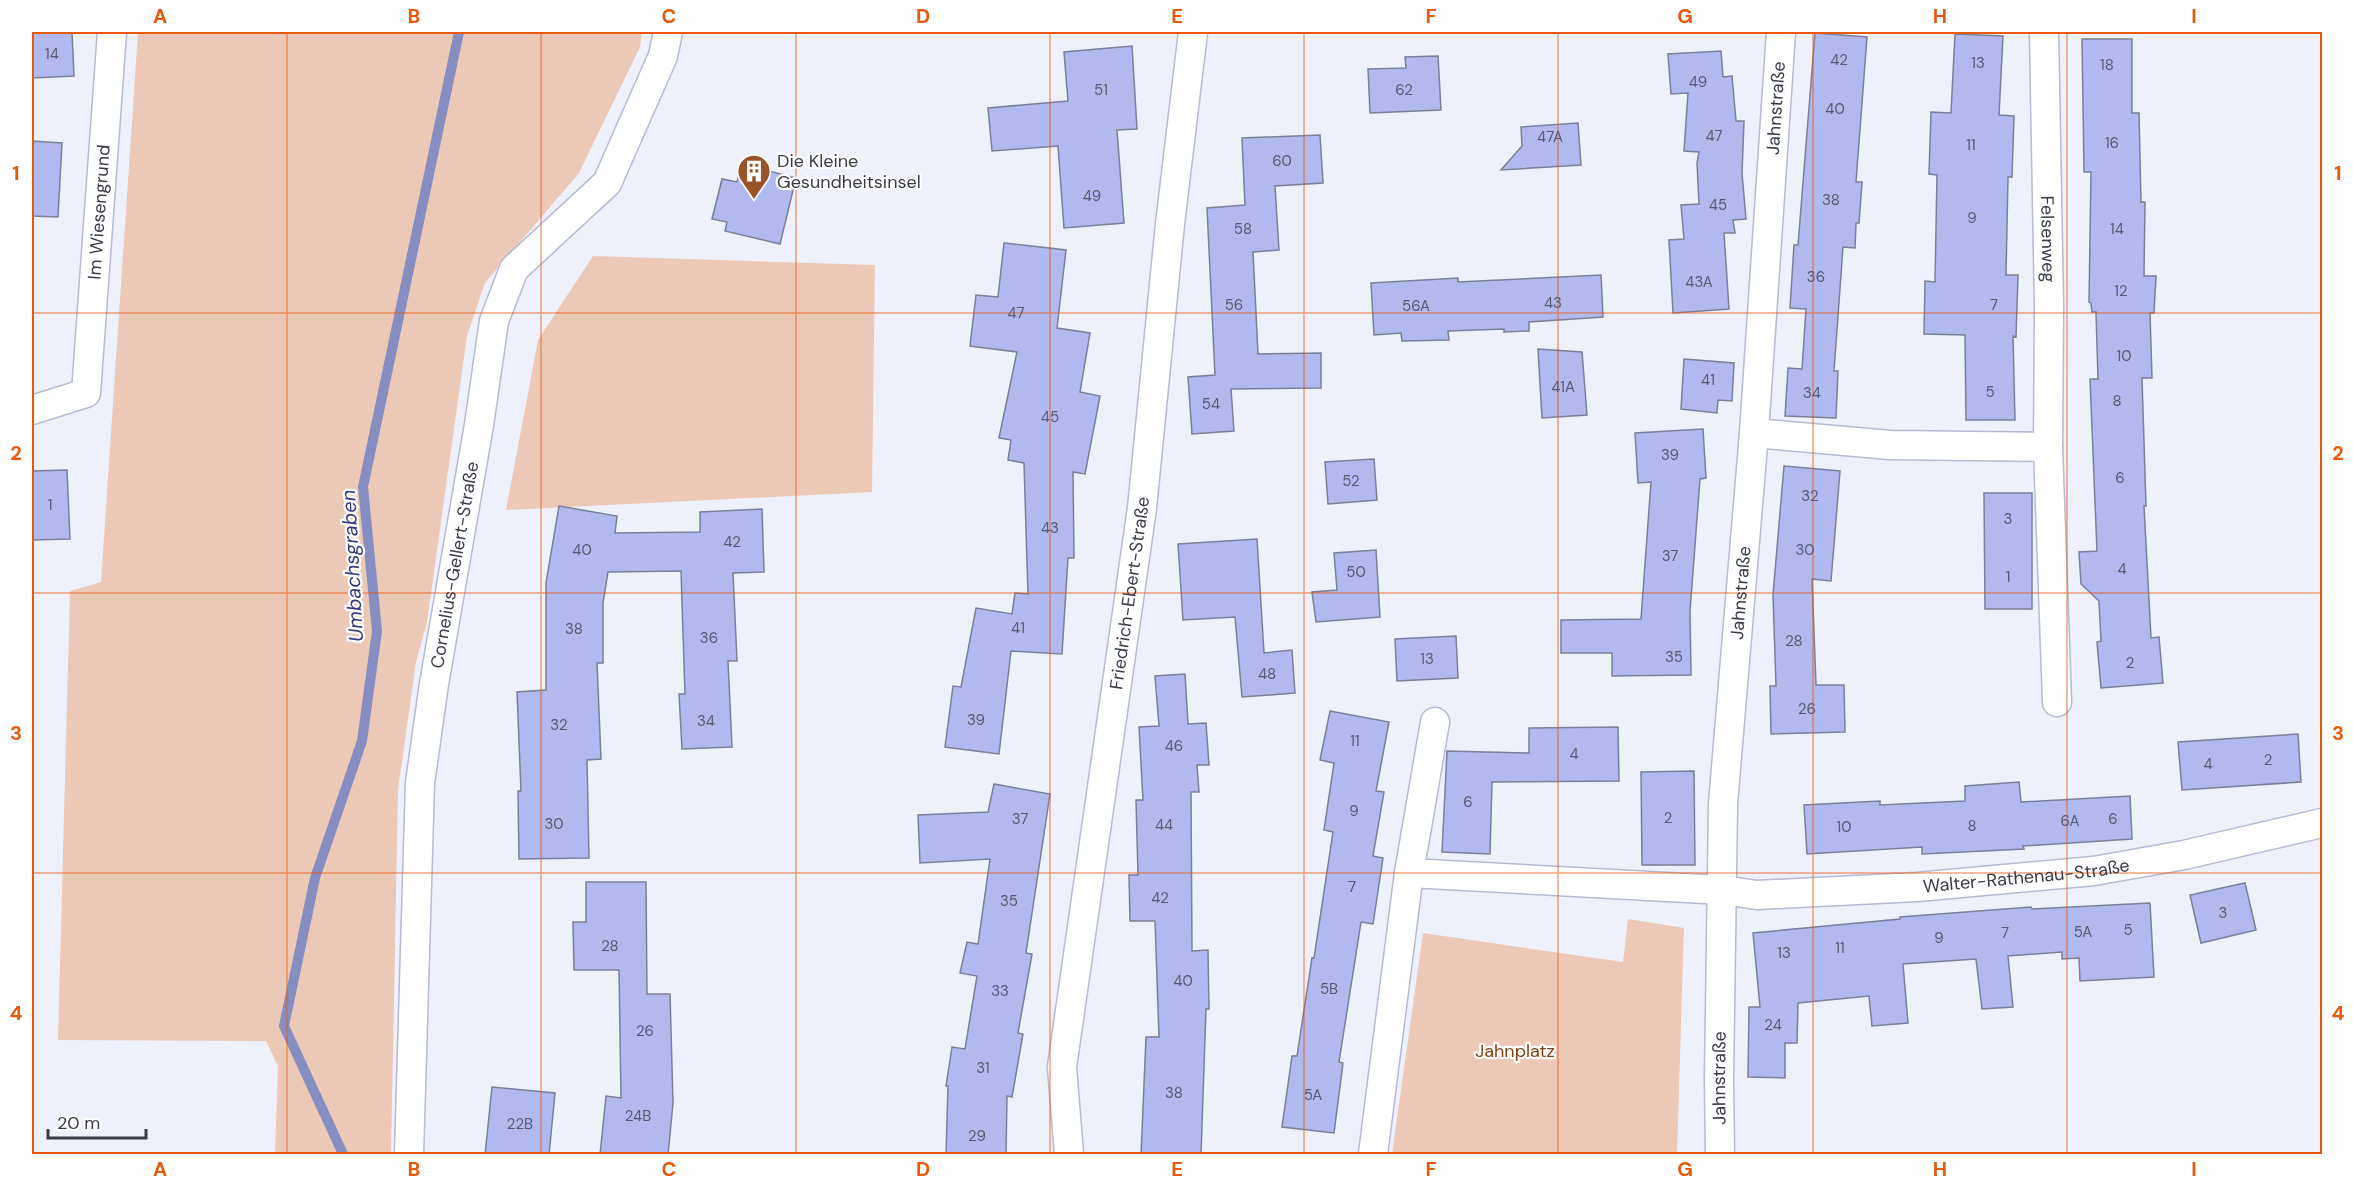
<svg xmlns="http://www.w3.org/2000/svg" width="2354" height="1186" font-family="'DM Sans',sans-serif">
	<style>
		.green { fill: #ecc9b6 }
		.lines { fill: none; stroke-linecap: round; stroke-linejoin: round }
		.stream { stroke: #868dc1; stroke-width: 10 }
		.building { fill: #b1b9ef; stroke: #7b7f99; stroke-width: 1.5 }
		.minor-casing { stroke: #b5bad5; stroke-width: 31 }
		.minor { stroke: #fff; stroke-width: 28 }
		.grid { fill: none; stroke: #e8590c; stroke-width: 1.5; stroke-opacity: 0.55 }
		.labels { text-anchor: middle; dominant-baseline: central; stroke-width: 4.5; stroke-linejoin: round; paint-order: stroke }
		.number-label { font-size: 15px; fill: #575a70 }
		.street-label { font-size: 18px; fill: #393b46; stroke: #fefefe }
		.poi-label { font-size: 18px; fill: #393b46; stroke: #fefefe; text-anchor: start }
		.park-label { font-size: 18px; fill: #813e12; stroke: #fefefe }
		.water-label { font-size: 20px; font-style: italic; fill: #36397a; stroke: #fefefe }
		.neatline { fill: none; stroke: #e8590c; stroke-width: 2 }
		.grid-label { font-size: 20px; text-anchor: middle; font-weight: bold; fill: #e8590c }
	</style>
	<rect width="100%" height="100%" fill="#eef0fb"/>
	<path class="green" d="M138,32h504l-2,15 -61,126 -94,110 -18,53 -40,286 -11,40 -18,128 -7,364h-116l3,-88 -12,-25 -208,-1 12,-449 31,-9z
		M593,256l282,9 -3,227 -366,18 32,-170z
		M1628,919l56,9 -7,226h-285l31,-221 200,29z"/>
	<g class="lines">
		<path class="stream" d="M343,1154l-59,-128 31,-148 47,-137 15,-110 -14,-144 96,-455"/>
	</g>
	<path class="building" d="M32,32h40l2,44 -42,2z
		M1815,33l52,4 -11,145h6l-3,41h-3l-1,25 -12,-1 -9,124h4l-2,47 -51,-2 3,-48 14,1 4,-60 -16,-1 4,-63h4z
		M1955,34l48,2 -4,79 15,1 -2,61h-4l-2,98h12l-2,62 -3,-1 2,84h-49l-1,-85 -41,-1 1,-53 10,1 2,-107 -8,-1 2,-62 20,1z
		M2082,39h50v74h7l2,89h4l-1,74h12l-2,37h-4l2,65h-10l4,128h-2l7,132 8,-1 4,46 -62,5 -4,-46 4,-1 -2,-40 -18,-17 -2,-32 18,-1 -7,-172h8l-2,-67h-4l-1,-9 -2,-1 2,-130h-7z
		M1132,46l5,83 -20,1 7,93 -60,5 -6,-82 -66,5 -4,-43 80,-7 -4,-49z
		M1721,51l2,26 9,-1 4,45h8l-2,52 4,46 -13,1 2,13h-11l5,76 -56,4 -4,-73 15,-1 -3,-34 18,-1 -2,-41 2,-11 -15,-1 4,-58 -17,1 -3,-40z
		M1438,56l3,54 -71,3 -2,-44 38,-1 -1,-11z
		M1578,123l3,42 -80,5 21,-24 -1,-19z
		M1320,135l3,48 -48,3 4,64 -26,2 5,102 63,-1v35l-90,1 3,42 -42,3 -4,-57 27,-2 -8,-167 38,-3 -3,-67z
		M32,141l30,2 -4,74 -26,-1z
		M742,164l54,14 -16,66 -55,-13 2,-9 -15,-3 10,-40 15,3z
		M1004,243l62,7 -9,78 33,5 -10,59 20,4 -15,78 -12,-2 1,86h-6l-6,96 -51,-3 -12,103 -54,-7 8,-61 8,1 15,-79 36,6 3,-21 13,1 -4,-131 -16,-3 3,-20 -12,-2 18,-86 -47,-6 6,-51 22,2z
		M1601,275l2,42 -74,5v9l-25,1v-3l-56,2 1,9 -47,1 -1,-8 -27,2 -3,-52 87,-5v4z
		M1538,349l44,3 5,63 -45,3z
		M1684,359l50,4 -2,38 -14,-1 -1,13 -36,-4z
		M1703,429l3,49 -6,1 -10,132 1,64 -79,1v-23h-51v-33l80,-1 10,-137 -13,1 -3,-50z
		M1374,459l3,41 -49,4 -3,-42z
		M1784,466l56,5 -9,110 -19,-2 4,106h28l1,47 -74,2 -1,-48h6l-3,-91z
		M67,470l3,69 -38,1v-69z
		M1984,493h48v116h-47z
		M559,506l58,10 -2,17 85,-1v-20l62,-3 2,63 -31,1 4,88h-9l4,86 -50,2 -3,-55h6l-4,-123 -73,1 -5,31v60h-6l4,96 -14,1 2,98 -70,1 -1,-68h3l-4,-99 29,-2v-107z
		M1257,539l7,114 28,-3 3,43 -53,4 -7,-80 -52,3 -5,-76z
		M1376,550l4,67 -64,5 -4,-30 25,-2 -3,-37z
		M1456,636l2,42 -61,3 -2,-42z
		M1185,674l3,50 18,-1 3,42h-12l2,27h-8l1,159 16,-1 1,59h-3l-5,146h-60l5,-118h13l-4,-116h-25l-1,-46h9l-2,-75h7l-4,-73 20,-1 -4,-50z
		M1330,711l59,11 -13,69 8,1 -11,64 10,2 -10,66 -12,-2 -22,140 4,1 -9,70 -52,-6 10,-71h5l15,-98h2l19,-126 -9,-2 10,-67 -14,-3z
		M1618,727l1,54 -127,1 -2,72 -48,-2 5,-101 82,2v-25z
		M2298,734l3,48 -119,8 -4,-48z
		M1694,771l1,94h-53l-1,-93z
		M2019,782l2,20 109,-6 2,43 -109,7 1,3 -102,5v-7l-115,7 -3,-49 76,-4v4l85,-4v-15z
		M994,784l56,10 -24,159 6,1 -14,79 5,1 -11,63 -5,-1 -1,59h-60l2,-69h-2l6,-39 13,2 12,-73 -17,-3 7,-31 11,2 12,-85 -70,4 -2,-48 70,-3z
		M586,882h60l1,112h23l3,109 -5,52h-68l6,-59 15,2 -2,-128h-45l-1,-48h13z
		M2245,883l11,47 -55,13 -11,-48z
		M2150,903l4,74 -74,4 -1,-23 -17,1v-7l-54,4 5,51 -31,2 -6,-50 -73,5 5,59 -36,3 -3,-30 -71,7 -1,40h-12v35l-37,-1 1,-70h11l-7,-74 147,-14v-2l131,-10 1,2z
		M492,1087l63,6 -6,62h-64z"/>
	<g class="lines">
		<defs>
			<g id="minor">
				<path id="s1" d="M2044,32l5,275 -1,140 9,255"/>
				<path id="s2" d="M32,410l54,-17 26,-361"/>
				<path d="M1754,433l136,12 158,2"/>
				<path d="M1409,873l26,-151"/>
				<path id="s3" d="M409,1154l11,-371 14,-99 45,-259 15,-104 20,-52 93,-86 56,-127 5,-24"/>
				<path id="s4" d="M1069,1154l-7,-87 80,-559 28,-284 23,-192"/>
				<path id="s5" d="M1373,1154l36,-281 314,17 34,5 160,-8 177,-16 90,-16 138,-32"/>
				<path id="s6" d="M1720,1154l-1,-75 4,-275 31,-371 27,-401"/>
			</g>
		</defs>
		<use href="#minor" class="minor-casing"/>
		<use href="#minor" class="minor"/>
	</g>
	<path class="grid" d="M287,32v1122M541,32v1122M796,32v1122M1050,32v1122M1304,32v1122M1558,32v1122M1813,32v1122M2067,32v1122M32,313h2290M32,593h2290M32,873h2290"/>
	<defs>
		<symbol id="building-pin" viewBox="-11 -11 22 30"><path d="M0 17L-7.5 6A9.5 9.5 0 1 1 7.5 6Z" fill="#99532b" stroke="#fefefe"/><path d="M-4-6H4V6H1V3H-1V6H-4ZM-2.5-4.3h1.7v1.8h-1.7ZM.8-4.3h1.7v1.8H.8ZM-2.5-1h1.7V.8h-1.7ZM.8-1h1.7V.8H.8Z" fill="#fff"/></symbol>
	</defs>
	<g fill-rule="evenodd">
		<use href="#building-pin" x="735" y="152" width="38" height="52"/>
	</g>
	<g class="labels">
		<g class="number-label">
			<text x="52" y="54">14</text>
			<text x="1839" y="60">42</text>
			<text x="1978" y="63">13</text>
			<text x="2107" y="65">18</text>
			<text x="1698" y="82">49</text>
			<text x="1101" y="90">51</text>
			<text x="1404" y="90">62</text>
			<text x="1835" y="109">40</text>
			<text x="1714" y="136">47</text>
			<text x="1550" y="137">47A</text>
			<text x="2112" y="143">16</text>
			<text x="1971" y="145">11</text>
			<text x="1282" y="161">60</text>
			<text x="1092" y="196">49</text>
			<text x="1831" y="200">38</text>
			<text x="1718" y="205">45</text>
			<text x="1972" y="218">9</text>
			<text x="1243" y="229">58</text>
			<text x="2117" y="229">14</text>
			<text x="1816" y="277">36</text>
			<text x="1699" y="282">43A</text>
			<text x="2121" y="291">12</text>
			<text x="1553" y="303">43</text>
			<text x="1234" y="305">56</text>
			<text x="1994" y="305">7</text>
			<text x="1416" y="306">56A</text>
			<text x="1016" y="313">47</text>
			<text x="2124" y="356">10</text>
			<text x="1708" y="380">41</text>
			<text x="1563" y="387">41A</text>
			<text x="1990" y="392">5</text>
			<text x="1812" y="393">34</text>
			<text x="2117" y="401">8</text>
			<text x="1211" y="404">54</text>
			<text x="1050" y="417">45</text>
			<text x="1670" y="455">39</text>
			<text x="2120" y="478">6</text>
			<text x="1351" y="481">52</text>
			<text x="1810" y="496">32</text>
			<text x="50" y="505">1</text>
			<text x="2008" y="519">3</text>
			<text x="1050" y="528">43</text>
			<text x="732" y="542">42</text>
			<text x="582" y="550">40</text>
			<text x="1805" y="550">30</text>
			<text x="1670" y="556">37</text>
			<text x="2122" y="569">4</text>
			<text x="1356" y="572">50</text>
			<text x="2008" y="577">1</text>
			<text x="1018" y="628">41</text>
			<text x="574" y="629">38</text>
			<text x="709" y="638">36</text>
			<text x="1794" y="641">28</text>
			<text x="1674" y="657">35</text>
			<text x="1427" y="659">13</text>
			<text x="2130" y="663">2</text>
			<text x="1267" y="674">48</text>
			<text x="1807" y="709">26</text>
			<text x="976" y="720">39</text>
			<text x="706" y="721">34</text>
			<text x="559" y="725">32</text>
			<text x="1355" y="741">11</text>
			<text x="1174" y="746">46</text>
			<text x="1574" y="754">4</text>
			<text x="2268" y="760">2</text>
			<text x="2208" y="764">4</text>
			<text x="1468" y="802">6</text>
			<text x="1354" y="811">9</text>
			<text x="1668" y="818">2</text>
			<text x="1020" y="819">37</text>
			<text x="2113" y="819">6</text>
			<text x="2070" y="821">6A</text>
			<text x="554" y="824">30</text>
			<text x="1164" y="825">44</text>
			<text x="1972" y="826">8</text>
			<text x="1844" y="827">10</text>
			<text x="1352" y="887">7</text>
			<text x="1160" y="898">42</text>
			<text x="1009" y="901">35</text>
			<text x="2223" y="913">3</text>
			<text x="2128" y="930">5</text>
			<text x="2083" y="932">5A</text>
			<text x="2005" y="933">7</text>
			<text x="1939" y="938">9</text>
			<text x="610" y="946">28</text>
			<text x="1840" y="948">11</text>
			<text x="1784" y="953">13</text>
			<text x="1183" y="981">40</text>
			<text x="1329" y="989">5B</text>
			<text x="1000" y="991">33</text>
			<text x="1773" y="1025">24</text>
			<text x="645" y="1031">26</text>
			<text x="983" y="1068">31</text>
			<text x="1174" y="1093">38</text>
			<text x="1313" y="1095">5A</text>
			<text x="638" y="1116">24B</text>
			<text x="520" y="1124">22B</text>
			<text x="977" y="1136">29</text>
		</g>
		<g class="street-label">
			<text stroke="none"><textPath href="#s6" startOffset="1048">Jahnstraße</textPath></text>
			<text stroke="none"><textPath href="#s2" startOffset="238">Im Wiesengrund</textPath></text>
			<text stroke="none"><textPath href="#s1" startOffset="207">Felsenweg</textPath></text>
			<text stroke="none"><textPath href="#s3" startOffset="592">Cornelius-Gellert-Straße</textPath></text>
			<text stroke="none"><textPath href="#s6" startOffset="562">Jahnstraße</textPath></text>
			<text stroke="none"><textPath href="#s4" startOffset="566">Friedrich-Ebert-Straße</textPath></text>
			<text stroke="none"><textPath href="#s5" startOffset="902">Walter-Rathenau-Straße</textPath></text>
			<text stroke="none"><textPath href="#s6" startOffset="76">Jahnstraße</textPath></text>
		</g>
		<g class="poi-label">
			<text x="777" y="161">Die Kleine<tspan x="777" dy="21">Gesundheitsinsel</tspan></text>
		</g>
		<g class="park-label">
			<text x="1515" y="1051">Jahnplatz</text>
		</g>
		<g class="water-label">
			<text transform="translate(352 566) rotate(-93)">Umbachsgraben</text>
		</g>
	</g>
	<rect width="2354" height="1186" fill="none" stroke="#fefefe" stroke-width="66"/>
	<path d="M48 1129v9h98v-9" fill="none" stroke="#393b46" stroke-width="3"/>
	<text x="57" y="1129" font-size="18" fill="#393b46" stroke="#fefefe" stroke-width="4.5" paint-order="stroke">20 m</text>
	<rect x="33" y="33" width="2288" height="1120" class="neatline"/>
	<g class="grid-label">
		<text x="160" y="23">A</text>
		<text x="414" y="23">B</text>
		<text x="669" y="23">C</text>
		<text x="923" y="23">D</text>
		<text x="1177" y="23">E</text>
		<text x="1431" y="23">F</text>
		<text x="1685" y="23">G</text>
		<text x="1940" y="23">H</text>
		<text x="2194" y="23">I</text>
		<text x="16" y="180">1</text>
		<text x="2338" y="180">1</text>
		<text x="16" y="460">2</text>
		<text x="2338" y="460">2</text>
		<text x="16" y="740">3</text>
		<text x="2338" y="740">3</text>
		<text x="16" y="1020">4</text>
		<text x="2338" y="1020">4</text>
		<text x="160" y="1176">A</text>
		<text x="414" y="1176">B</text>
		<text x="669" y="1176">C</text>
		<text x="923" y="1176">D</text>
		<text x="1177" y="1176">E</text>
		<text x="1431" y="1176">F</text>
		<text x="1685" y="1176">G</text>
		<text x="1940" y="1176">H</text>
		<text x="2194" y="1176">I</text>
	</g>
</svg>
